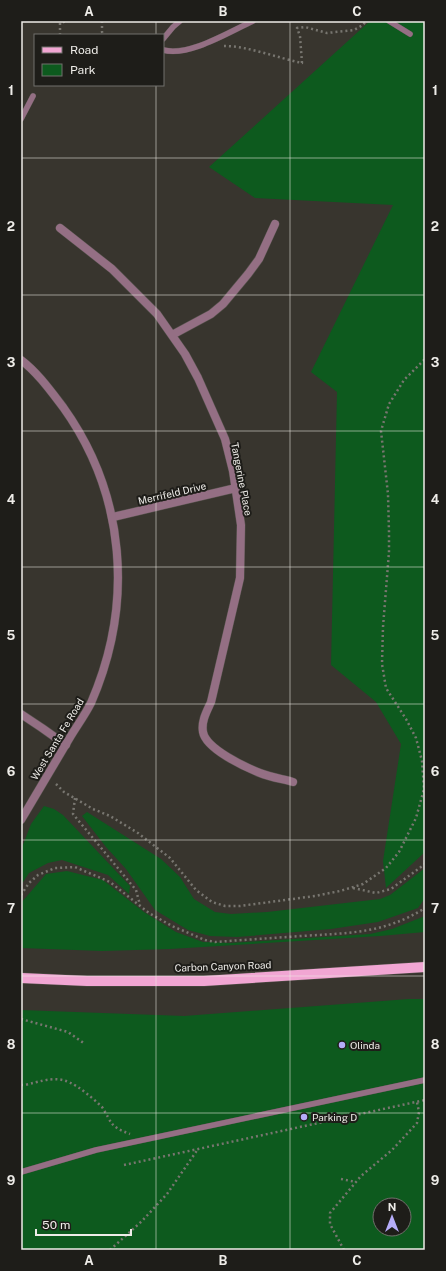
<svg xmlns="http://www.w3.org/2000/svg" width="446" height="1271" font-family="'Public Sans',sans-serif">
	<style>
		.green { fill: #0d5a1e; fill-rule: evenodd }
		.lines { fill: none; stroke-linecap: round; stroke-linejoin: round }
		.service-casing { stroke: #55524c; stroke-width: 6 }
		.minor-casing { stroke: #55524c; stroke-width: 9 }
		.tertiary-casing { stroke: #55524c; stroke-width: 9 }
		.primary-casing { stroke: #55524c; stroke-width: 11 }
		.path { stroke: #787670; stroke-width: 2.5; stroke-dasharray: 2 3; stroke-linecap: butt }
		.service { stroke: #946f84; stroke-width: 5.5 }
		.minor { stroke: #946f84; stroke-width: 8 }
		.tertiary { stroke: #946f84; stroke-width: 8 }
		.primary { stroke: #f1a6d3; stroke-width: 10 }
		.grid { fill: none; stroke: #eeece8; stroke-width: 1; stroke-opacity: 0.55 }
		.poi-dot { fill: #b5acf8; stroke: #1e1d19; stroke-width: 1.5 }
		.labels { text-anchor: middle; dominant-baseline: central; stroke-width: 4; stroke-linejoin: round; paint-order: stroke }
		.street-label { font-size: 10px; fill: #eeece8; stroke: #1e1d19 }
		.poi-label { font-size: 10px; fill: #eeece8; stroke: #1e1d19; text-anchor: start }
		.neatline { fill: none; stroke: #eeece8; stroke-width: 1.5 }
		.grid-label { font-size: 13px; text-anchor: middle; font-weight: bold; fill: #eeece8 }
	</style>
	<rect width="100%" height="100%" fill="#38352e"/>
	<path class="green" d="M370,21h55v831l-39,36 -3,-27 18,-117 -25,-42 -45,-37 6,-273 -26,-20 82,-167 -138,-7 -46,-31z
		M44,806l10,3 9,6 67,71 -1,8 -21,-19 -46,-15 -14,3 -19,10 -8,12v-35l10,-26z
		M87,812l74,47 19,18 14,22 21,13 16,2 36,-2 113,-13 10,-4 35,-27v30l-7,10 -40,14 -47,7 -94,8 -27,-1 -22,-6 -33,-20 -29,-41 -20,-22 -24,-31z
		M67,871l36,9 41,32 32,20 27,10 27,1 140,-9 22,-5 33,-13v16l-45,4 -210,13 -68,2 -81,-3v-45l25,-29z
		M409,999h16v251h-404v-240l163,6zM380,1205h24v24h-24z"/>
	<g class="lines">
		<defs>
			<path id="service" d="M389,21l21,13
				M163,39l10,-12 7,-6
				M163,50c26,7 66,-18 90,-29
				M21,119l12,-23
				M21,1172l75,-22 329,-70"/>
			<path id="minor" d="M60,228l52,41 45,45 28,40 13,24 27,61 8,32 8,54 -1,53 -29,124c-4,9 -10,19 -8,30 3,17 42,35 57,41 10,4 22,6 33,9
				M172,335l39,-21 12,-10 25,-30 11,-15 16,-35
				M113,517l123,-29
				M21,714l21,14 24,17"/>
			<path id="tertiary" d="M21,360c16,12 29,30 42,47 63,88 71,197 28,296 -6,12 -15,24 -22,36 -16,27 -32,54 -48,81"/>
			<path id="primary" d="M21,978l66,3h117l221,-14"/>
		</defs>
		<use href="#service" class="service-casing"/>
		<use href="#minor" class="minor-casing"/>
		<use href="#tertiary" class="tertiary-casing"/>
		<use href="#primary" class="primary-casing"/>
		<path class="path" d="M102,21v11l1,3
			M60,35v-12l7,-2
			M224,46c24,0 54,12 78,17l-2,-27 -3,-8 8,-1 22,6 27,-3 9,-5 3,-4
			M56,784l8,8 29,17 17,7 28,17 32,25 26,32 16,12 13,4h15l75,-10 25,-5 23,-7 23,-16 13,-16 17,-34 8,-29 -2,-28 -6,-23 -10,-19 -20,-31 -4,-24 1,-37 6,-75v-20l-1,-38 -7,-63 8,-27 15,-24 21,-21
			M75,798l-2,16 63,76 4,15
			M353,888l23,5 15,-4 34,-25
			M21,895l8,-12 9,-8 17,-7 20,-1 35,15 39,31 23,13 33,14 10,2c28,-2 57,-4 86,-6 46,-3 83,-2 124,-28
			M21,1019l47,13 17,12
			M21,1085h4c28,-7 37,-11 61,8 5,4 11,9 16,14 11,17 7,19 28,27
			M124,1165l301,-65
			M341,1179l15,3
			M110,1250l32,-29 25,-27 31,-45
			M344,1250l-14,-26v-11l31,-37 31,-26 25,-27 2,-11 -2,-10"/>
		<use href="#service" class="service"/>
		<use href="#minor" class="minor"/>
		<use href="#tertiary" class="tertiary"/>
		<use href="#primary" class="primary"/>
	</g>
	<path class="grid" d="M156,21v14M290,21v1229M156,85v1165M21,158h404M21,295h404M21,431h404M21,567h404M21,704h404M21,840h404M21,976h404M21,1113h404"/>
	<g class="poi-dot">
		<circle cx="342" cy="1045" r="4"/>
		<circle cx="304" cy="1117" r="4"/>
	</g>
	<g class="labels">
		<g class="street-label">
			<text transform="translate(242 479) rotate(79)">Tangerine Place</text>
			<text transform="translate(172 493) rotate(-13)">Merrifeld Drive</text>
			<text transform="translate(57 739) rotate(-59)">West Santa Fe Road</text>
			<text transform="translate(223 966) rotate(-2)">Carbon Canyon Road</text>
		</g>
		<g class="poi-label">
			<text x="350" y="1045">Olinda</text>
			<text x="312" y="1117">Parking D</text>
		</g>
	</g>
	<rect width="446" height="1271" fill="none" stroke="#1e1d19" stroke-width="44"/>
	<rect x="34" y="34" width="130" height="52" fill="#1e1d19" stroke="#71706c"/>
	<rect x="42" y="47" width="20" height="6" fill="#f1a6d3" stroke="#71706c"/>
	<text x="70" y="54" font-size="12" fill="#eeece8">Road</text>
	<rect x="42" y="64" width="20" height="12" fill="#0d5a1e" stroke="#71706c"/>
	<text x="70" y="74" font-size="12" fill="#eeece8">Park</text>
	<g transform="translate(392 1217)"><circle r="19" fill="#1e1d19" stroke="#71706c"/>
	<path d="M0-3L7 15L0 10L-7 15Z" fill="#b5acf8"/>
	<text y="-6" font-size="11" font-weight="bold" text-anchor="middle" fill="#eeece8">N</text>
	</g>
	<path d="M36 1229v6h95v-6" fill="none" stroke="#eeece8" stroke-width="2"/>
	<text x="42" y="1229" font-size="12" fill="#eeece8" stroke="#1e1d19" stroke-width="3" paint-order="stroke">50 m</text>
	<rect x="22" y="22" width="402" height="1227" class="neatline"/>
	<g class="grid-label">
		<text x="89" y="16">A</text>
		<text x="223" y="16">B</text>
		<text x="357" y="16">C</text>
		<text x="11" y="95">1</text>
		<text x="435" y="95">1</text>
		<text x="11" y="231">2</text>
		<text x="435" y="231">2</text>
		<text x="11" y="367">3</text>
		<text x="435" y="367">3</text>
		<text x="11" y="504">4</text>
		<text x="435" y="504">4</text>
		<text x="11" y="640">5</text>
		<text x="435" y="640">5</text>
		<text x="11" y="776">6</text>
		<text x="435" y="776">6</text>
		<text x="11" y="913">7</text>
		<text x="435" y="913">7</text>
		<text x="11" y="1049">8</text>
		<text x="435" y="1049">8</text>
		<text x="11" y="1185">9</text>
		<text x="435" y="1185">9</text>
		<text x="89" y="1265">A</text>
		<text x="223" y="1265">B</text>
		<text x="357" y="1265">C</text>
	</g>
</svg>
